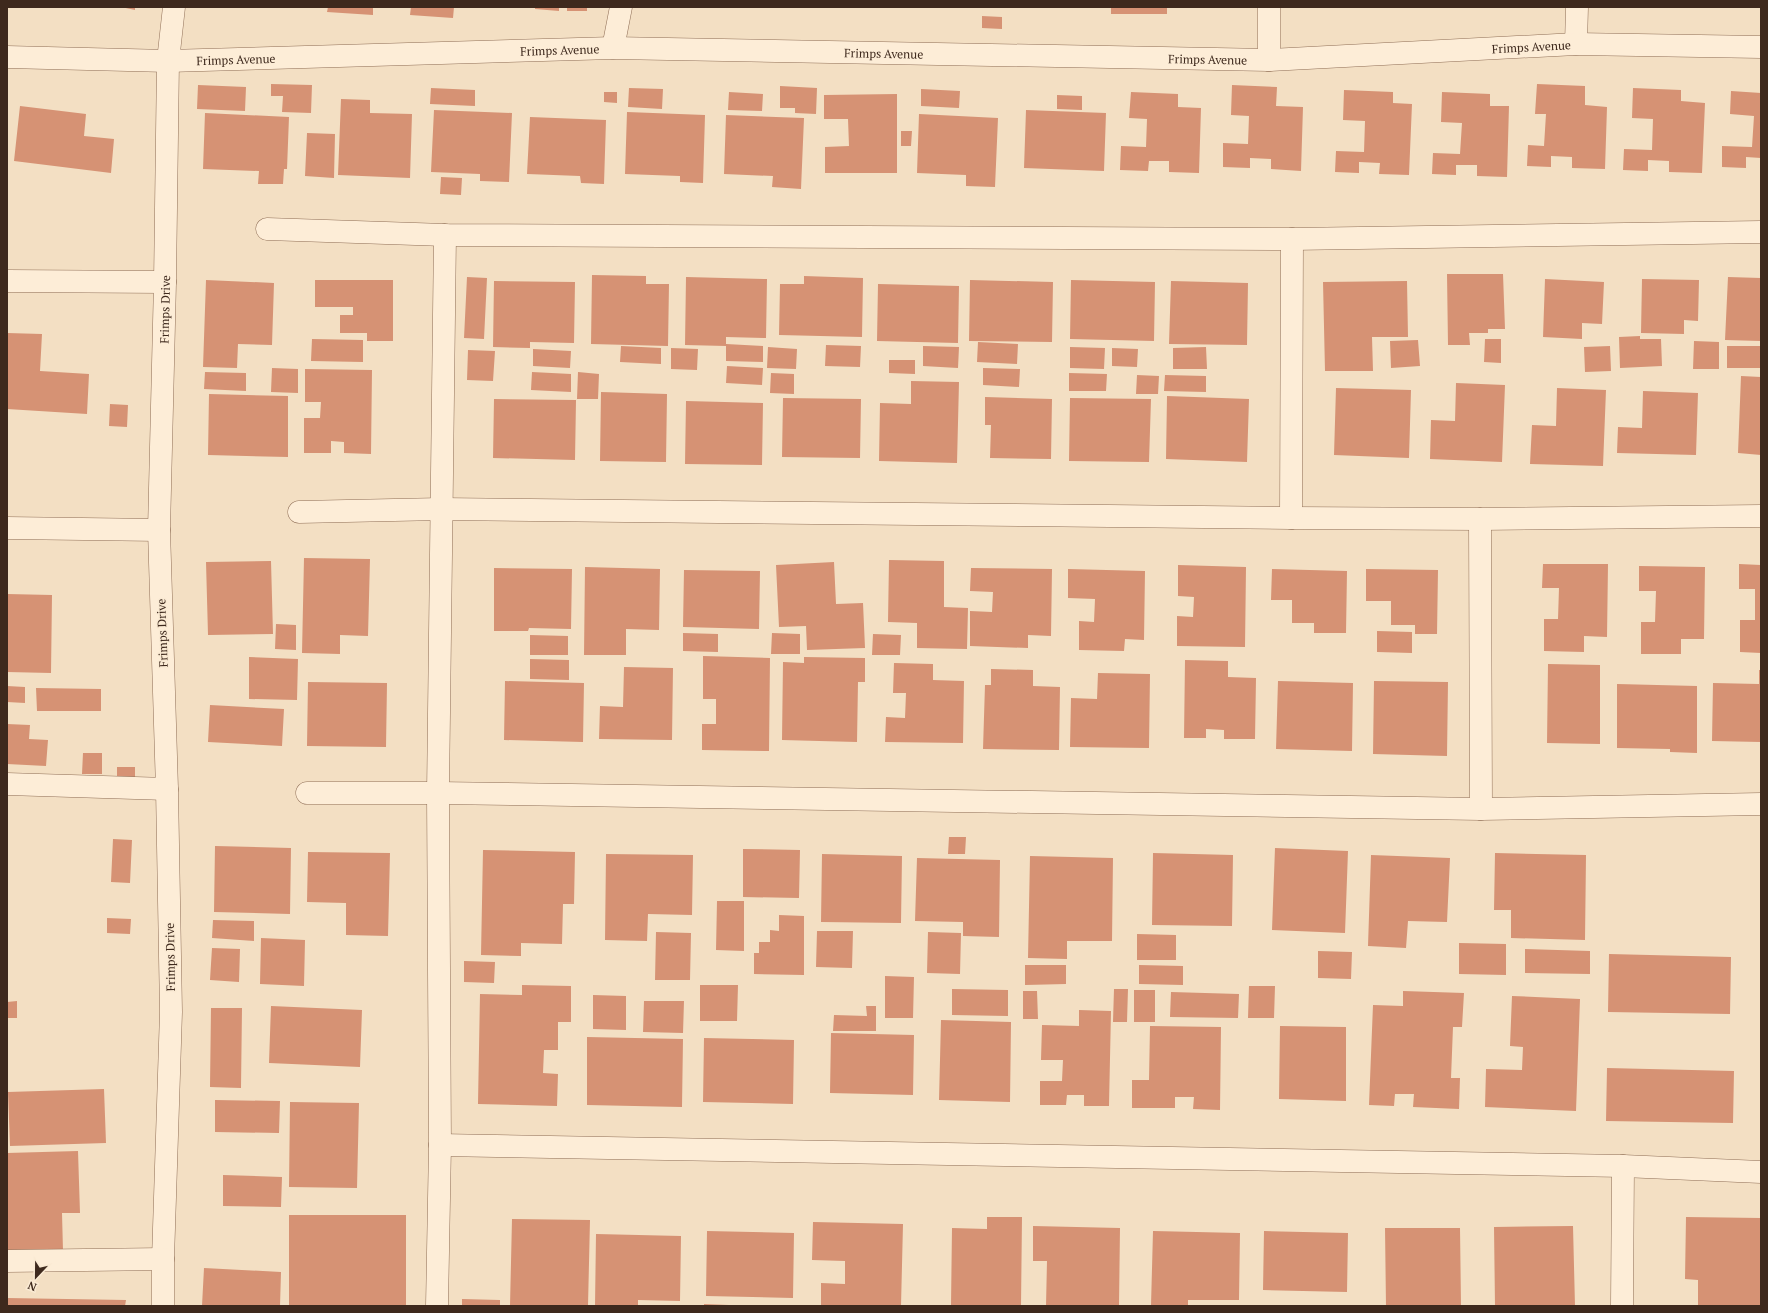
<svg xmlns="http://www.w3.org/2000/svg" width="1768" height="1313" font-family="'PT Serif',serif">
	<style>
		.building { fill: #d69274 }
		.lines { fill: none; stroke-linecap: round; stroke-linejoin: round }
		.street-casing { stroke: #906f57; stroke-width: 23 }
		.street { stroke: #fdedd7; stroke-width: 22 }
		.labels { text-anchor: middle; dominant-baseline: central; stroke-width: 3; stroke-linejoin: round; paint-order: stroke }
		.street-label { font-size: 12px; fill: #3e291d; stroke: #faead3 }
	</style>
	<rect width="100%" height="100%" fill="#f3dfc3"/>
	<path class="building" d="M121,7h14v3z
		M328,7h45v8l-46,-3z
		M411,7h43l-1,11 -43,-3z
		M535,7h24v4l-24,-2z
		M567,7h20v4h-20z
		M1111,7h56v7h-56z
		M982,16l20,1v12l-20,-1z
		M271,84l41,1 -1,28 -29,-1 1,-16h-12z
		M1537,84l48,2v19l22,2 -2,62 -33,-1v-11l-21,-1v11l-24,-1 1,-21 16,1 2,-32h-11z
		M198,85l48,2 -1,24 -48,-2z
		M1232,85l45,2 -1,19 27,1 -2,64 -30,-2v-10l-21,-1v10l-27,-1v-24l25,1 1,-28 -18,-1z
		M780,86l37,2 -1,26 -21,-1v-5h-15z
		M431,88l44,2v16l-45,-2z
		M629,88l34,1 -1,20 -34,-2z
		M1633,88l48,2v11l24,2 -3,70 -33,-1v-11l-21,-1v11l-25,-1 1,-21 28,1 1,-31 -21,-1z
		M921,89l39,2 -1,17 -38,-2z
		M1344,90l49,2v11l19,1 -3,71 -30,-1 1,-11 -21,-1v11l-24,-1 1,-21 28,1 1,-31 -22,-1z
		M1731,91l30,2v65l-15,-1v11l-24,-1v-21l30,1 2,-31 -24,-2z
		M604,92h13v11l-13,-1z
		M729,92l34,2 -1,17 -34,-1z
		M1131,92l47,2v13l23,1 -2,65 -30,-1v-11h-20l-1,10 -28,-1 1,-24 25,1 1,-28 -18,-1z
		M1442,92l48,2v12h19l-2,71 -30,-1v-11h-21v10l-24,-1 1,-21 27,1 2,-31 -21,-1z
		M897,94v79h-72v-26l24,-1 -1,-27h-24v-24z
		M1057,95l25,1v14l-25,-1z
		M341,99l29,1v13l42,1 -2,64 -72,-3z
		M20,106l66,8 -2,22 30,3 -3,34 -97,-12z
		M434,110l78,3 -3,69 -29,-1v-7l-49,-2z
		M1026,110l80,3 -2,58 -80,-3z
		M627,112l78,3 -2,68 -23,-1v-6l-55,-2z
		M205,113l84,4 -2,52h-3l-1,15h-25l1,-13 -56,-2z
		M919,114l79,4 -3,69 -29,-1v-11l-49,-2z
		M726,115l78,3 -3,71 -29,-2 1,-11 -49,-2z
		M530,117l76,3 -2,64 -23,-1 -1,-7 -53,-2z
		M901,131h11l-1,15h-10z
		M307,133l28,1 -1,44 -29,-2z
		M441,177l21,1 -1,17 -21,-1z
		M1447,274h56l2,55h-17v4h-19l1,12h-22z
		M592,275l54,1v8h23l-1,62 -77,-2z
		M804,276l59,2 -1,59 -83,-2 1,-51h24z
		M467,277l20,1 -3,61 -20,-1z
		M686,277l81,2 -1,59 -40,-1v7l37,2v16l-37,-1v-15l-41,-1z
		M1728,277l33,1v63l-36,-1z
		M1545,279l59,3 -2,42 -20,-1v16l-39,-2z
		M1642,279l57,1 -1,41 -14,-1v14l-43,-1z
		M206,280l68,3 -2,62 -34,-1 -1,24 -34,-1z
		M315,280h78v61h-26v-8h-27v-18h13v-8h-38z
		M970,280l83,2 -1,60 -83,-1z
		M1071,280l84,2 -1,59 -84,-2z
		M494,281l81,1 -1,61 -44,-1v6l-37,-1z
		M1171,281l77,2 -1,62 -78,-1z
		M1407,281l1,56h-36l1,34h-48l-2,-89z
		M878,284l81,2 -1,57 -81,-2z
		M7,333l35,1 -2,37 49,3 -2,40 -80,-5z
		M1640,336v3h21l1,27 -42,2 -1,-31z
		M312,339l51,1v22l-52,-1z
		M1485,339h16v24l-17,-1z
		M1418,340l2,26 -29,2 -1,-27z
		M1694,341l25,1v27h-26z
		M978,342l40,2 -1,20 -40,-2z
		M826,345l35,1 -1,21 -35,-1z
		M621,346l40,2v16l-41,-2z
		M923,346l36,1 -1,21 -35,-2z
		M1610,346l1,25 -26,1 -1,-25z
		M1727,346h34v22h-34z
		M768,347l29,2 -1,20 -29,-1z
		M1070,347l35,1 -1,21 -34,-1z
		M1206,347l1,22h-34v-21z
		M671,348l27,1 -1,21 -26,-1z
		M1112,348l26,1 -1,18 -25,-1z
		M533,349l38,2 -1,17 -37,-2z
		M468,350l27,1 -2,30 -26,-1z
		M889,360h26v14l-26,-1z
		M727,366l36,2 -1,17 -36,-2z
		M272,368l26,1v24l-27,-1z
		M983,368l37,1 -1,18 -36,-2z
		M305,369l67,1 -1,84 -27,-1v-11l-13,-1v12h-27v-35h16l1,-16h-16z
		M205,372l41,1v18l-42,-2z
		M532,372l39,2v18l-40,-2z
		M578,372l21,2 -1,25h-21z
		M771,373l23,1v20l-24,-1z
		M1069,373l38,1 -1,17h-37z
		M1137,375l22,1 -1,18h-22z
		M1165,375l41,1v16l-42,-1z
		M1741,376l20,1v78l-23,-2z
		M911,381l48,1 -2,81 -78,-2 1,-58 31,1z
		M1456,383l49,2 -3,77 -72,-3 1,-39 24,1z
		M1336,388l75,2 -2,68 -75,-3z
		M1557,388l49,2 -3,76 -73,-2 2,-39 24,1z
		M1643,391l55,2 -2,62 -79,-2 1,-26 24,1z
		M601,392l66,2 -1,68 -66,-1z
		M209,394l79,2v61l-80,-2z
		M1167,396l82,3 -2,63 -81,-3z
		M985,397l67,2 -1,60 -61,-1 1,-33h-6z
		M783,398l78,1 -1,59 -78,-1z
		M1070,398l81,1 -2,63 -80,-1z
		M494,399l82,1 -1,60 -82,-2z
		M686,401l77,2 -1,62 -77,-1z
		M110,404l18,1 -1,22 -18,-1z
		M304,558l66,1 -2,77 -28,-1v19l-38,-1z
		M889,560l55,1v46l24,1 -1,41 -50,-1v-25l-29,-1z
		M271,561l2,73 -65,1 -2,-73z
		M834,562l2,42 27,-1 2,45 -58,2 -1,-24 -27,1 -3,-62z
		M1543,564h65l-1,73 -23,-1v16l-40,-1v-32h14l1,-31h-17z
		M1739,564l22,1v88l-21,-1v-32h15v-31h-16z
		M1178,565l68,2 -1,80 -68,-1v-30l16,1 1,-20 -16,-1z
		M1639,566l66,1 -1,72h-23v15h-40v-32h14l1,-31h-17z
		M585,567l75,2 -1,61 -33,-1v26h-42z
		M494,568l78,1 -1,60 -42,-1 -1,3h-34z
		M971,568l81,1 -1,67 -23,-1v13l-58,-2v-35l22,1 1,-20 -23,-1z
		M1068,569l77,2 -1,69 -19,-1 -1,12 -45,-1v-29l15,1 1,-23 -27,-1z
		M1272,569l75,2 -1,62h-32v-10h-22v-23h-21z
		M1366,569l72,1 -1,64h-22v-9h-24v-24h-25z
		M684,570l76,1 -1,58 -76,-2z
		M7,594l45,1 -1,78 -44,-1z
		M276,624l20,1v25l-21,-1z
		M1377,631l35,1v21l-35,-1z
		M683,633l35,1v18l-35,-1z
		M772,633l28,1v20h-29z
		M873,634l28,1 -1,20h-28z
		M530,635l38,1v19h-38z
		M703,656l67,2 -1,93 -67,-1v-26h14v-25h-13z
		M249,657l49,2 -1,41 -48,-1z
		M804,657l61,1v24h-7l-1,60 -75,-2 1,-78 21,1z
		M530,659l39,1v20l-39,-1z
		M1185,660l43,1v16l28,1 -1,61h-31v-9l-18,-1v9h-22z
		M894,663l39,1v16l31,1 -1,62 -78,-1 1,-25 19,1 1,-25h-13z
		M1548,664l52,1v79l-53,-1z
		M624,667l49,1 -1,72 -73,-1 1,-33 23,1z
		M991,669l42,1v16l27,1 -1,63 -76,-1 2,-64h6z
		M1759,670h2v72l-49,-1 1,-58 46,1z
		M1098,673l52,1 -1,74 -79,-1 1,-49 26,1z
		M505,681l79,2 -1,59 -79,-2z
		M1278,681l75,2 -1,68 -76,-2z
		M1374,681l74,1 -1,74 -74,-2z
		M308,682l79,1 -1,64 -79,-1z
		M1617,684l80,2v67l-27,-1v-3l-53,-1z
		M7,686l18,1v16l-18,-1z
		M36,688l65,1v22h-64z
		M210,705l74,4 -2,37 -74,-4z
		M7,724l23,1 -1,14 19,1 -2,26 -39,-2z
		M83,753h19v21h-20z
		M117,767h18v13h-18z
		M949,837h17l-1,17h-17z
		M113,839l19,1 -2,43 -19,-1z
		M215,846l76,2 -1,66 -76,-2z
		M1275,848l73,3 -3,82 -73,-3z
		M743,849l57,1 -1,48 -56,-1z
		M483,850l92,2 -1,52h-11l-1,40 -41,-1v13l-40,-1z
		M308,852l82,1 -2,83 -42,-1v-32l-39,-1z
		M1153,853l80,2 -1,71 -80,-1z
		M1495,853l91,2 -1,85 -74,-2v-28h-17z
		M606,854l87,1 -1,60 -44,-1 -1,27 -42,-1z
		M822,854l80,2 -1,67 -80,-1z
		M1371,855l79,3 -3,64 -39,-1 -2,27 -38,-2z
		M1030,856l83,2 -1,83h-45v18l-39,-1z
		M917,858l83,2 -1,77 -36,-1v-14l-48,-1z
		M717,901h27v50l-28,-1z
		M779,915l25,1v59l-50,-1v-21h5v-11h11v-12l9,1z
		M107,918l24,1 -1,15 -23,-1z
		M213,920l41,1v20l-42,-3z
		M817,931h36l-1,37 -36,-1z
		M656,932l35,1 -1,47h-35z
		M928,932l33,1 -1,41 -33,-1z
		M1137,934l39,1v25h-39z
		M261,938l44,2 -1,46 -44,-2z
		M1459,943l47,1v31l-47,-1z
		M212,948l28,1 -1,33 -29,-2z
		M1525,949l65,2v23l-65,-1z
		M1318,951l34,1 -1,27 -33,-1z
		M1609,954l122,3 -1,57 -122,-2z
		M464,961l31,1 -1,21 -30,-1z
		M1025,965h41v19l-41,1z
		M1139,965l44,1v19l-44,-1z
		M885,976l29,1 -1,41h-28z
		M522,985l49,1v36h-13v28h-14l-1,23 15,1 -1,32 -79,-2 2,-110 42,1z
		M700,985h38l-1,36h-37z
		M1249,986h26l-1,32h-26z
		M952,989l56,1v26l-56,-1z
		M1114,989h14l-1,33h-14z
		M1134,990h21v32h-21z
		M1023,991h14l1,28h-15z
		M1403,991l61,2 -2,34h-9l-2,51h9l-1,31 -46,-2 1,-13h-19l-1,12 -25,-1 4,-100 30,1z
		M1171,992l68,2 -1,24 -68,-1z
		M593,995l33,1v34l-33,-1z
		M1512,996l68,3 -4,112 -91,-4 1,-38 36,1 1,-23 -13,-1z
		M17,1001v17h-10v-16z
		M644,1001h40l-1,32 -40,-1z
		M271,1006l91,4 -2,57 -91,-4z
		M866,1006h10v25h-43l1,-16 33,1z
		M211,1008h31l-1,80 -31,-1z
		M1079,1010l32,1 -2,95h-25v-11h-17l-1,10h-26v-24h22l1,-21h-22l1,-35 37,1z
		M941,1020l70,2 -1,80 -71,-2z
		M1150,1026l71,1 -1,83 -27,-1 1,-12h-19v11h-43v-28h17z
		M1280,1026l66,1v74l-67,-2z
		M831,1033l83,2 -1,60 -83,-2z
		M587,1037l96,2 -1,68 -95,-2z
		M704,1038l90,2 -1,64 -90,-2z
		M1607,1068l127,3 -1,52 -127,-2z
		M104,1089l2,54 -96,3 -2,-54z
		M215,1100l65,1 -1,32 -64,-1z
		M290,1102l69,1 -2,85 -68,-1z
		M78,1151l2,62h-18l1,38 -56,1v-99z
		M223,1175l59,2 -1,30 -58,-1z
		M289,1215h117v91h-117z
		M987,1217h35l-1,89h-70l1,-78 35,1z
		M1686,1217l75,1v88h-63v-26l-13,-1z
		M512,1219l78,1 -2,86h-78z
		M813,1222l90,2 -2,82h-80v-23l24,1v-23l-33,-1z
		M1033,1226l87,2 -1,78h-73l1,-45h-14z
		M1573,1226l2,80h-80l-1,-79z
		M1385,1228h75l1,78h-75z
		M707,1231l87,2 -1,65 -87,-2z
		M1153,1231l87,2 -1,67h-51v6h-37z
		M1264,1231l84,2 -1,59 -84,-2z
		M596,1234l85,2 -1,65 -42,-1v6h-43z
		M204,1268l77,4 -1,34h-78z
		M7,1298l119,2 -1,6h-118z
		M462,1299l38,1v6h-38z
		M704,1304l25,1v1h-25z"/>
	<g class="lines">
		<defs>
			<g id="street">
				<path d="M1576,44l1,-37"/>
				<path d="M613,48l8,-41"/>
				<path id="s1" d="M7,57l161,4 445,-13 656,12 307,-16 185,3"/>
				<path d="M1269,60v-53"/>
				<path d="M267,229l178,6 847,4 469,-7"/>
				<path d="M7,281l158,1"/>
				<path d="M299,512l142,-3 850,9 189,1 281,-3"/>
				<path d="M1291,518l1,-279"/>
				<path d="M1480,519l1,290"/>
				<path d="M7,528l152,2"/>
				<path d="M7,784l160,5"/>
				<path d="M307,793h131l1043,16 280,-5"/>
				<path d="M440,1145l1183,21 138,6"/>
				<path id="s2" d="M163,1259l8,-247 -4,-223 -8,-259 6,-248 3,-221 6,-54"/>
				<path d="M7,1261l156,-2v47"/>
				<path d="M437,1306l3,-161 -2,-352 7,-558"/>
				<path d="M1622,1306l1,-140"/>
			</g>
		</defs>
		<use href="#street" class="street-casing"/>
		<use href="#street" class="street"/>
	</g>
	<g class="labels">
		<g class="street-label">
			<text stroke="none"><textPath href="#s1" startOffset="1525">Frimps Avenue</textPath></text>
			<text stroke="none"><textPath href="#s1" startOffset="553">Frimps Avenue</textPath></text>
			<text stroke="none"><textPath href="#s1" startOffset="877">Frimps Avenue</textPath></text>
			<text stroke="none"><textPath href="#s1" startOffset="229">Frimps Avenue</textPath></text>
			<text stroke="none"><textPath href="#s1" startOffset="1201">Frimps Avenue</textPath></text>
			<text stroke="none"><textPath href="#s2" startOffset="950">Frimps Drive</textPath></text>
			<text transform="translate(162 633) rotate(-92)">Frimps Drive</text>
			<text transform="translate(170 957) rotate(-91)">Frimps Drive</text>
		</g>
	</g>
	<rect width="1768" height="1313" fill="none" stroke="#3e291d" stroke-width="16"/>
	<g transform="translate(36 1277) rotate(202)" stroke="#faead3" stroke-width="3" paint-order="stroke">
	<path d="M0-3L7 15L0 10L-7 15Z" fill="#3e291d"/>
	<text y="-6" font-size="11" font-weight="bold" text-anchor="middle" fill="#3e291d">N</text>
	</g>
</svg>
